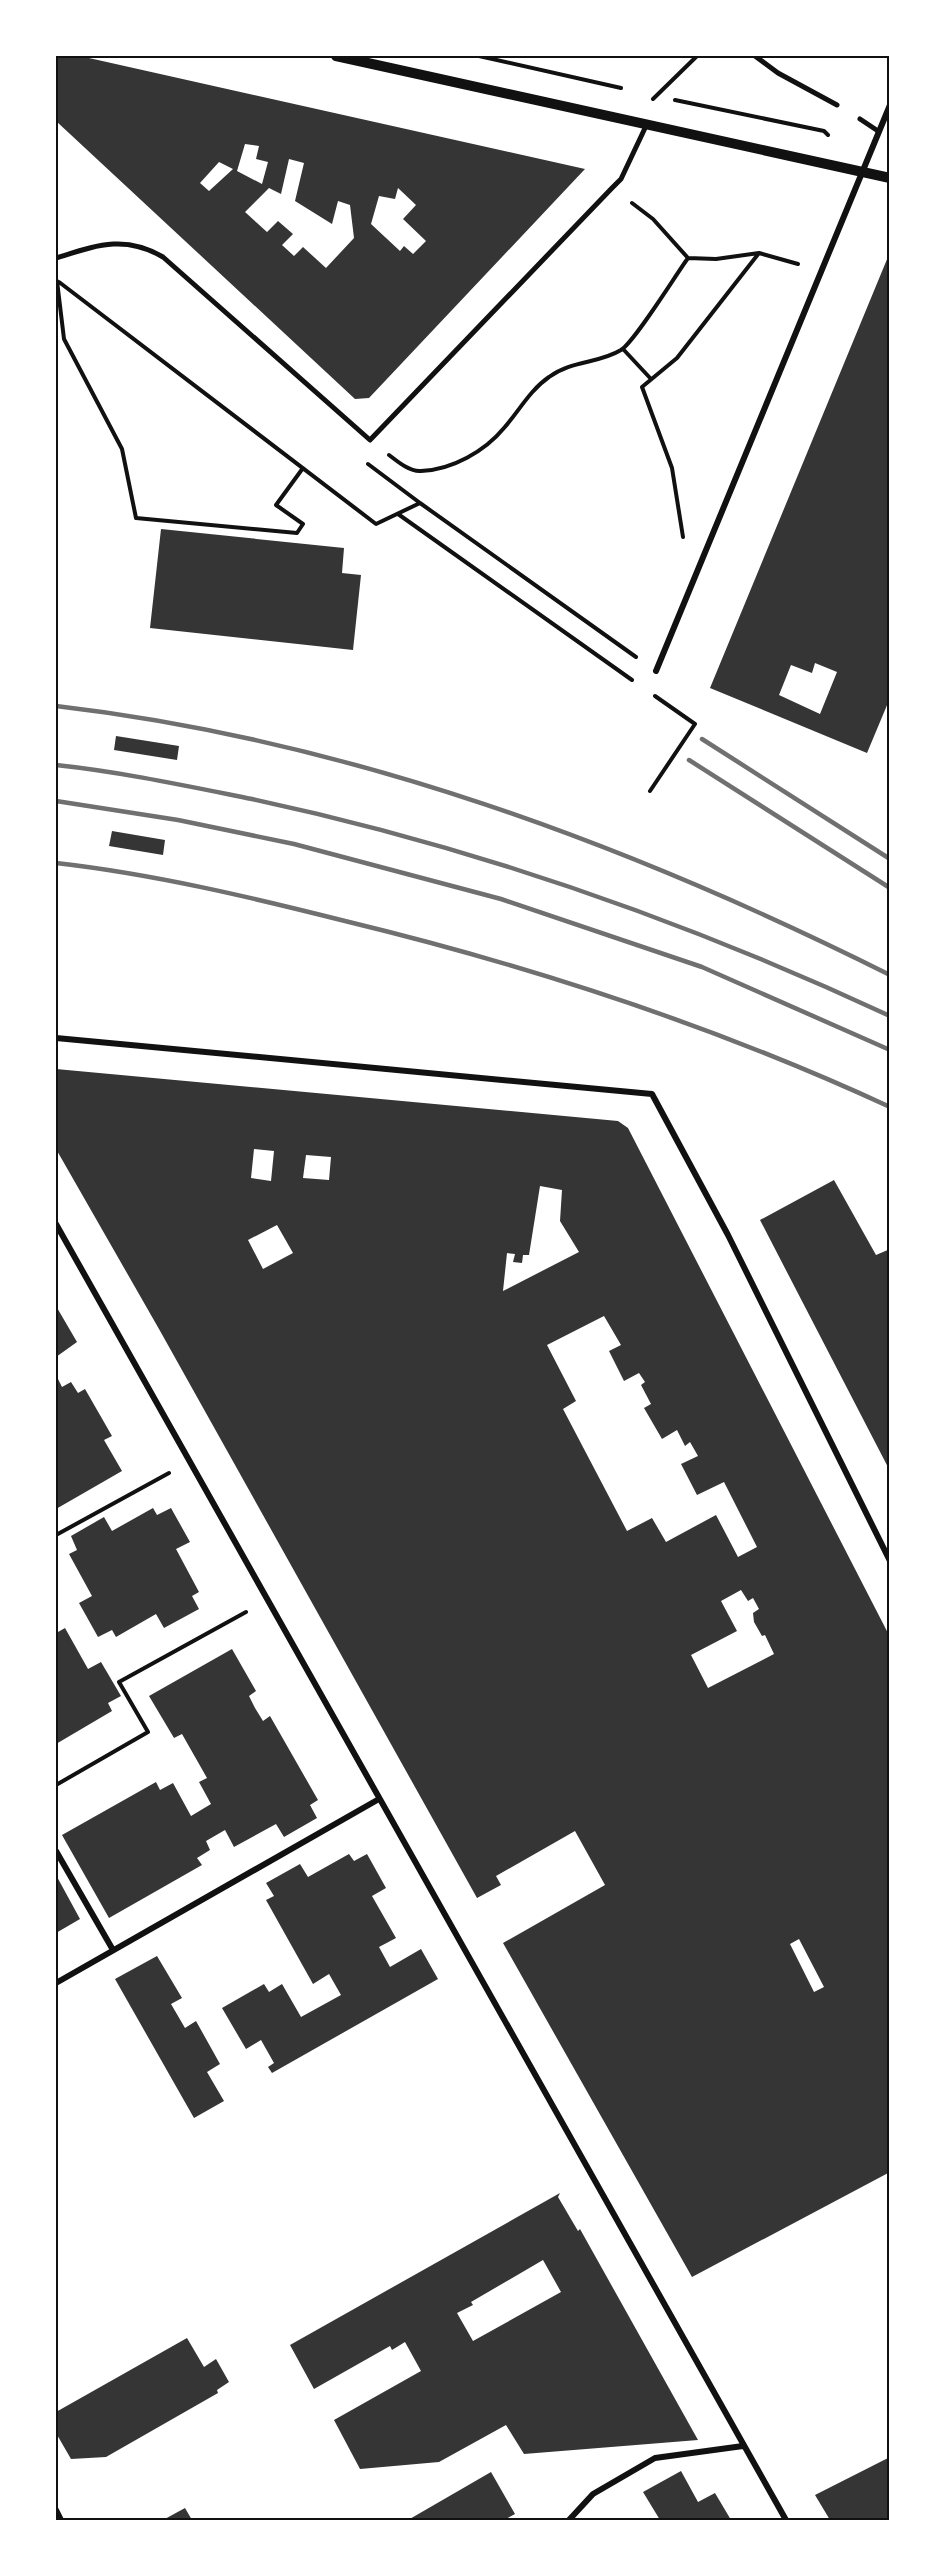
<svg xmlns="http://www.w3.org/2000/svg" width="945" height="2576" font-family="Mulish,sans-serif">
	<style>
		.building { fill: #353535; fill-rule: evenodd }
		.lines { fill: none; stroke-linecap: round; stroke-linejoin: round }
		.path { stroke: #111; stroke-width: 4 }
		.pedestrian { stroke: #111; stroke-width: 5 }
		.minor { stroke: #111; stroke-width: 6 }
		.tertiary { stroke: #111; stroke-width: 10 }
		.rail { stroke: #707070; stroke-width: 4.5 }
		.neatline { fill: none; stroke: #111; stroke-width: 2 }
	</style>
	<rect width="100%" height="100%" fill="#fff"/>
	<path class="building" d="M56,56h24l505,113 -216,229 -14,1 -299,-278zM245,144l14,2 -3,13 12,3 -6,22 -25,-13zM289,159l15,4 -9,38 37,23 6,-23 12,4 4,33 -28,30 -23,-21 -9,9 -12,-11 11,-11 -15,-13 -11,11 -22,-20 24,-24 12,6zM219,162l14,7 -24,22 -9,-8zM398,188l18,17 -13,14 23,22 -13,13 -9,-8 -4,5 -29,-27 8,-28 16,3z
		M890,252v446l-23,55 -157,-65zM815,663l22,9 -17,42 -41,-19 12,-30 21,8z
		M161,529l183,19 -2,25 19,2 -8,75 -203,-22z
		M116,736l63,10 -2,14 -63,-10z
		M112,831l53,9 -2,15 -54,-9z
		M56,1069l562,52 10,7 262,509v535l-198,105 -189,-334 102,-58 -30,-54 -79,45 5,9 -24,13 -318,-569 -103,-180zM254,1149l20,2 -3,30 -20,-3zM306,1155l25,2 -2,23 -26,-2zM540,1186l22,4 -2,31 19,31 -76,39 4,-38 8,1 -2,8 9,1 1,-8h6zM277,1225l16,28 -30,16 -15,-29zM604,1316l17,29 -12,6 15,30 15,-8 6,9 -4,3 10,19 -7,4 18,31 15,-9 8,16 5,-4 8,14 -17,8 16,31 27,-13 33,65 -19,10 -22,-42 -50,27 -14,-24 -25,13 -64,-122 13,-8 -29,-56zM741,1590l7,11 5,-3 6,11 -6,4 1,9 8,14 3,-1 9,19 -66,34 -17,-33 46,-24 -16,-30zM799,1939l25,48 -10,5 -24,-48z
		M834,1180l42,75 14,-6v222l-130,-251z
		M56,1306l21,36 -21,15z
		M56,1375l6,12 9,-5 7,11 7,-4 27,47 -8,4 18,31 -66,38z
		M153,1508l4,7 14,-7 19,34 -14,7 23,43 -7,4 7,13 -35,19 -8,-14 -40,23 -4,-7 -14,7 -19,-34 13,-7 -23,-42 8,-4 -6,-14 33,-19 8,14z
		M65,1628l23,41 13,-7 20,34 -13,7 4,8 -56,33v-115l2,3z
		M232,1649l24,42 -7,5 6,12 8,13 7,-5 48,84 -8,5 7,13 -33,19 -8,-13 -42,23 -9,-17 -19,11 4,9 -13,8 5,7 -93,53 -47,-83 94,-53 4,8 13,-7 18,33 20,-12 -12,-22 8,-4 -25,-44 -8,4 -25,-42z
		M349,1854l5,7 13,-7 19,34 -14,8 24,42 -17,9 11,20 31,-18 17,30 -166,94 -4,-6 6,-4 -13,-23 -15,9 -24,-41 42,-24 5,8 13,-8 19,33 40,-22 -12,-21 -16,10 -47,-84 8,-4 -8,-13 34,-19 8,13z
		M56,1875l24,44 -24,14z
		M157,1956l25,42 -11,6 14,24 11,-7 24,43 -13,8 17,29 -30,17 -79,-139z
		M560,2193l-2,4 20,34 2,-2 118,211 -174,14 -18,-29 -67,37 -79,7 -26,-49 87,-49 -16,-29 -13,8 -2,-4 -76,43 -24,-44zM543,2260l18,32 -88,49 -16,-28 16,-8 -2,-3z
		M187,2338l17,29 12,-8 13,23 -12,8 1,3 -112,64 -35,2 -15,-26v-21z
		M890,2457v63h-60l-15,-25z
		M681,2471l17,31 17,-9 16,27h-71l-17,-28z
		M491,2472l24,42 -11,6h-96z
		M185,2508l7,12h-29z"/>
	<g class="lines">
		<path class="path" d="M479,56l142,32
			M653,99l44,-43
			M675,100l149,31 4,4
			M632,203l21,16 35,39 28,1 43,-6 39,11
			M57,281l7,58 58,110 14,69 161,15 6,-9 -27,-19 27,-37
			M59,282l317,242 44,-21 216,154
			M623,349l28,30
			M389,455c9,7 21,17 32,16 31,-1 64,-20 83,-43 15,-17 26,-38 45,-51 23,-17 49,-13 72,-27 14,-9 54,-74 67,-92
			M368,464l52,39
			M398,514l234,166
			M683,537l-11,-69 -30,-81 35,-29 82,-105
			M650,791l45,-67 -40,-28
			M56,1535l113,-62
			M56,1785l92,-53 -29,-50 127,-70"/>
		<path class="pedestrian" d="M755,56l23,17 59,32
			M860,119l18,12
			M56,258c39,-12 68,-24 107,-1l207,183 242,-252 9,-9 25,-53"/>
		<path class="minor" d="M656,671l234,-566
			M56,1038l596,56 76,141 162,326
			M56,1224l730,1296
			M56,1851l57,99
			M56,1983l323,-184
			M56,2510l5,10
			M569,2520l24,-26 62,-36 88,-12"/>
		<path class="tertiary" d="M336,56l554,122"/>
		<path class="rail" d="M56,706c292,34 572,138 834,269
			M702,739l188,120
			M689,760l201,128
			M56,765c66,7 131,21 196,34 220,47 434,122 638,217
			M56,801l122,19 116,24 207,55 201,68 188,83
			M56,863c97,11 194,34 289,58 186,45 370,105 545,186"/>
	</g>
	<rect width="945" height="2576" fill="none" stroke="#ffffff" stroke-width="114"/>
	<rect x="57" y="57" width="831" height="2462" class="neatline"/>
</svg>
